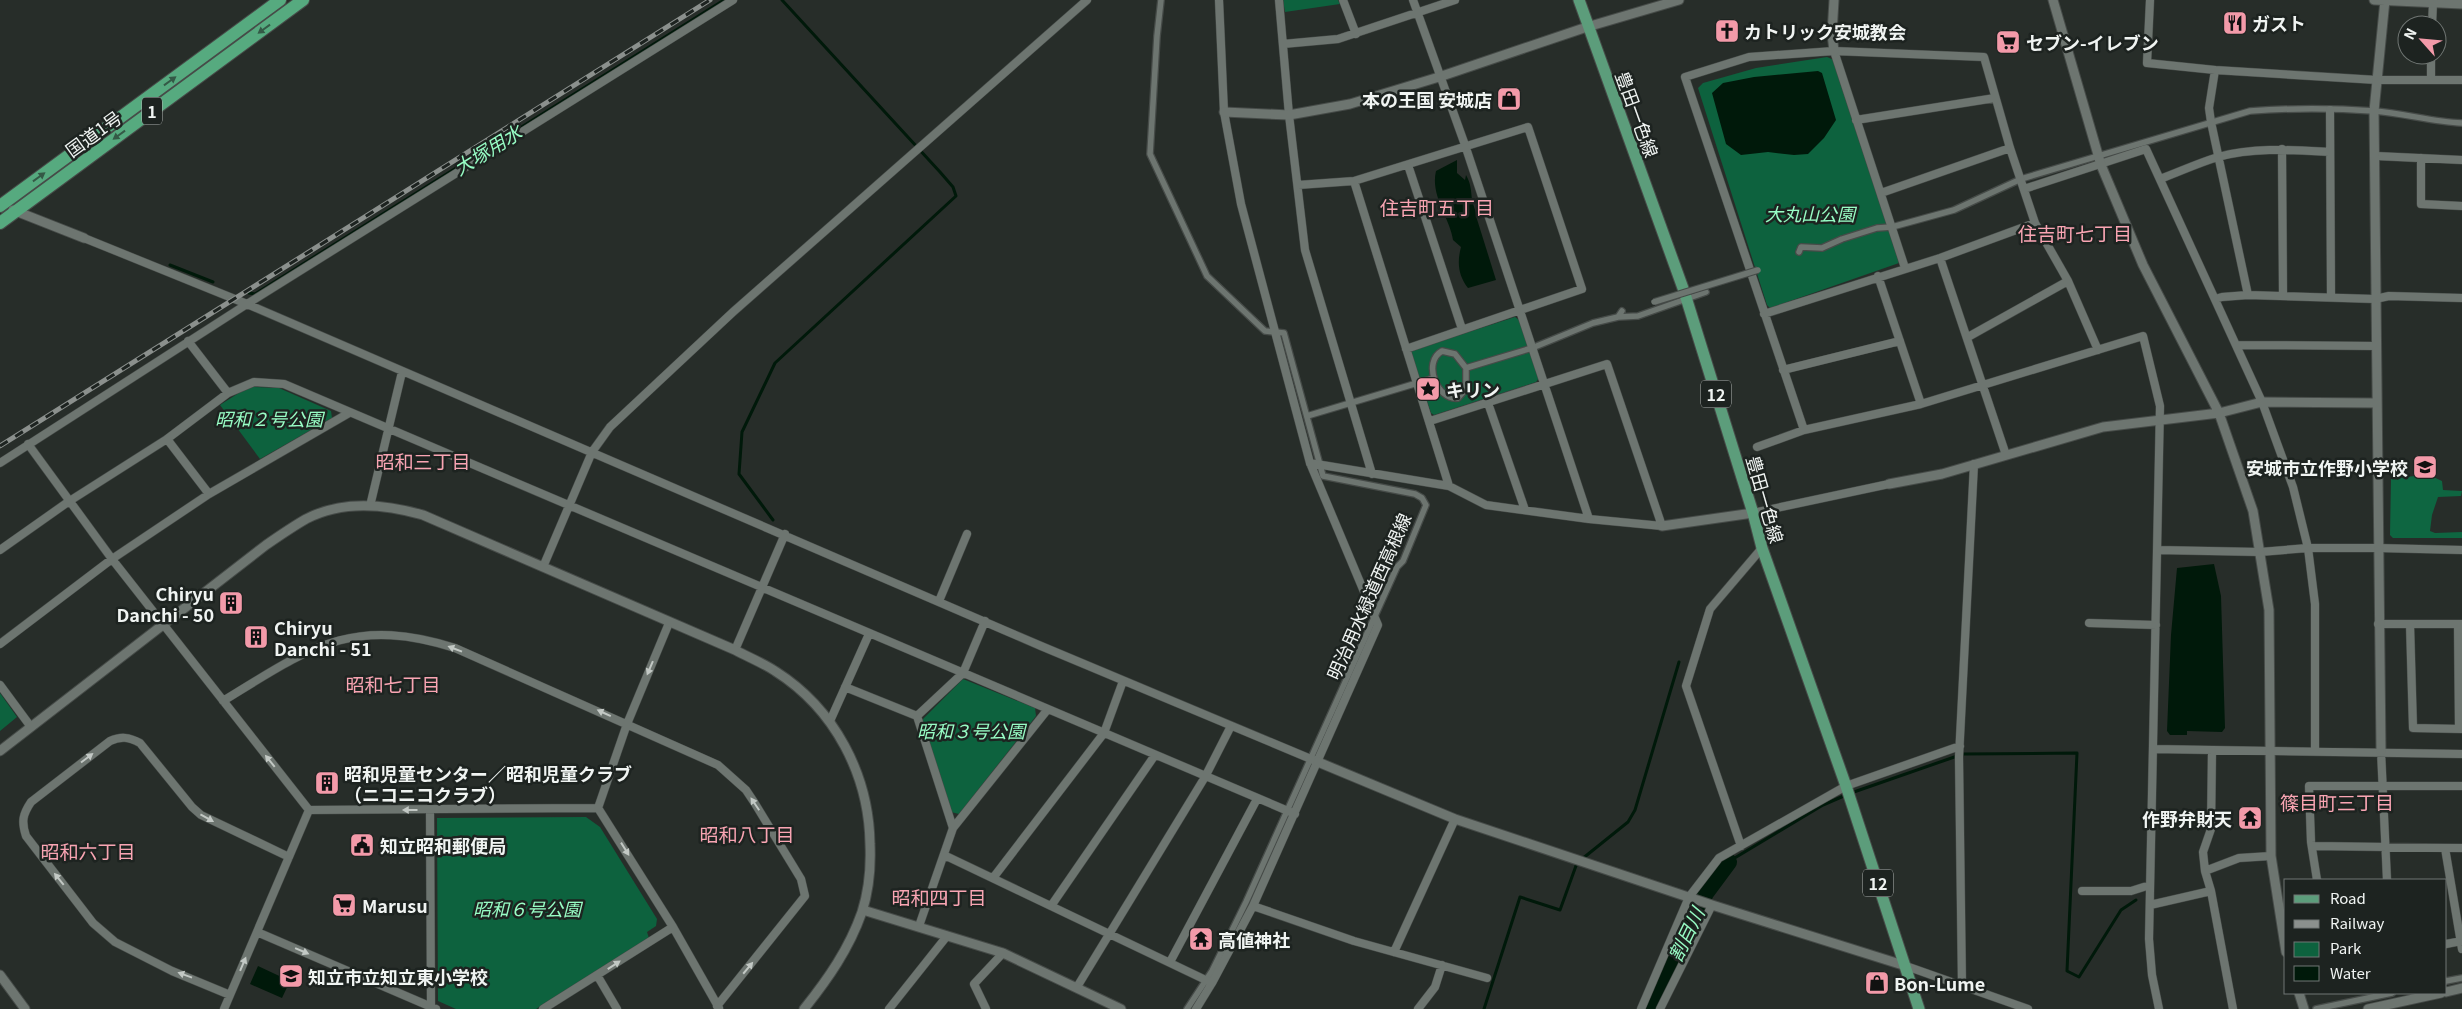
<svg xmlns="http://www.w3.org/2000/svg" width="2462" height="1009" font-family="Georgia,'Noto Sans JP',serif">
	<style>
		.green { fill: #0d623e }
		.forest { fill: #0e6641 }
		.water { fill: #00190a }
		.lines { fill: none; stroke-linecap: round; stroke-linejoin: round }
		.stream { stroke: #00190a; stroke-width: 3 }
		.river { stroke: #00190a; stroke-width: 18 }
		.pedestrian-casing { stroke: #464b48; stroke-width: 8 }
		.minor-casing { stroke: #464b48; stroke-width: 9 }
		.tertiary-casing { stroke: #464b48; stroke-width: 11 }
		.primary-casing { stroke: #464b48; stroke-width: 13 }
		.trunk-casing { stroke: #464b48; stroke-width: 14 }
		.pedestrian { stroke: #6d7570; stroke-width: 5.5 }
		.minor { stroke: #6d7570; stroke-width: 8 }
		.tertiary { stroke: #6d7570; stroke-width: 9 }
		.primary { stroke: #5c9d7b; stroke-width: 11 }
		.trunk { stroke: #56aa7f; stroke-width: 12 }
		.rail-casing { stroke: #8b908d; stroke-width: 5 }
		.rail { stroke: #1d2320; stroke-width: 3; stroke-dasharray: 9; stroke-linecap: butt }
		.pedestrian-bridge-casing { stroke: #464b48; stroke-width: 8; stroke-linecap: butt }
		.pedestrian-bridge { stroke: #6d7570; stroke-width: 5.5 }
		.oneway { fill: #345946 }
		.oneway2 { fill: #c2c8c4 }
		.labels { text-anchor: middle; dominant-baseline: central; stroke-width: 5; stroke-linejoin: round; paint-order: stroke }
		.shield { fill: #1d2320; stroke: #b1b5b3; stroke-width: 1 }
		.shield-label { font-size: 16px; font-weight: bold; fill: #f0f4f2 }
		.poi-label { font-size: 18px; font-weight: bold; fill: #f0f4f2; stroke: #1d2320; text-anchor: start }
		.street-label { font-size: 18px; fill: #f0f4f2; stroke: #1d2320 }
		.park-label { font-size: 18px; font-style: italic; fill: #98fdc5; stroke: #1d2320 }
		.water-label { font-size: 19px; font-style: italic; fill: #97fcc4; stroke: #1d2320 }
		.neighbourhood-label { font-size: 19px; fill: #f9a5b3; stroke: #1d2320 }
	</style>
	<rect width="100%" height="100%" fill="#272d29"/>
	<path class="green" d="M1283,0h55l2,4 -55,8z
		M1827,57l7,3 65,203 -129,45 -3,-3 -69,-217 5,-5 53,-15z
		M1515,317l4,3 20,58 -3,4 -102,33 -3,-2 -20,-60 2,-3z
		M253,387l26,1 52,23 1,7 -72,41 -40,-54 22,-14z
		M963,679l72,29 1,8 -77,98 -8,-2 -30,-91z
		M0,693l17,24 -17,14z
		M586,817l14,10 57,92 -1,7 -9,6 2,6 -113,71h-80l-18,-8 -1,-183z"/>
	<path class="forest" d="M2429,475l13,6 1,9 19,1 -1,5 -23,1 -6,18 -2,16 5,2 27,-1v6h-69l-3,-3 1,-57z"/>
	<path class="water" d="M1818,71l4,2 14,47 -12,18 -16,16 -14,1 -26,-3 -27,3 -15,-11 -14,-51 11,-10 31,-6z
		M1457,160v13l8,7 1,-5c5,9 5,15 6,25 1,6 4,9 4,16l20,64 -28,8c-10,-13 -11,-26 -7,-41l-8,-7c-3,-22 -23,-44 -17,-69z
		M2214,564l7,32 4,132 -3,4 -35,-1v4h-17l-3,-4 4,-96 6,-67z
		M258,966l32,15 -8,17 -32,-14z"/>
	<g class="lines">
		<path class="stream" d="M170,265l43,17
			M249,293l6,1 469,-294
			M773,520l-34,-46 3,-42 33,-69 181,-167 -3,-9 -13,-15 -158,-172
			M1851,793l112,-39 114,-1 -10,218 12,6 42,-67 15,-10
			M1728,862l95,-57 23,-10
			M1484,1009l36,-112 40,13 17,-47 51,-41 7,-12 44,-148"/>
		<path class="river" d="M1649,1009l56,-116 23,-31"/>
		<defs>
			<path id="pedestrian" d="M1161,0l-4,36 -7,118 57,122 58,55 19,2 39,143 92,18 7,4 4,7 -23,56 -6,6 -151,335 -34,69 -25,38
				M1799,252l2,-5 21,1 20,-9 35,-11 15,-1 62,-17 67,-31 229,-68c41,-3 83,-3 124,0 30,2 58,11 88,12
				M1618,317l20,-1 68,-24
				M1442,351l13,3 11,14v21l-8,9c-21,3 -36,-36 -16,-47z
				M1466,368l66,-20 61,-25 25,-6 4,-6
				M1307,416l127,-38
				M2446,981l16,-3
				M2316,1009l76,-16"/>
			<path id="minor" d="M1279,0l10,115 16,135 67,224
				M1343,0l13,34
				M1413,0l52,145 124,374
				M2150,0l-3,63 68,7 162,10h85
				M2432,25l1,-22
				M1283,44l55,-5 117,-39
				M1834,51l71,217
				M2215,70l-6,38 2,14 37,173
				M2431,80v-25
				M2330,110l1,187
				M1856,120l139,-22
				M2282,149l1,146
				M2376,156l86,4
				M2421,158v46l41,2
				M1408,165l54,164
				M2160,179c19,-7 38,-16 58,-22 36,-10 74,-7 111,-5
				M1354,181l95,305
				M1298,185l56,-4 174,-54 54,162 -176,60
				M2024,189l122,-40 116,253 31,85 15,61 7,56v146
				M1881,193l129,-45
				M84,238l163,66 794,342 277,116
				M1940,258l66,197
				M1878,276l43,128
				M2215,299l7,-2 26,-2 127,4 14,-3 73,2
				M1764,314l176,-56 95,-35
				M1968,337l100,-56
				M188,341l40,52
				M2236,345l141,1
				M1783,370l117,-29
				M1488,403l37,107
				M1804,430l-119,-353 64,-20 85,-6 150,6 26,91 25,75 33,58 30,69
				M167,439l42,55
				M28,444l84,115 197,251 289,-2
				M1757,447l47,-17 117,-26 222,-68 17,70 -11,533 3,36 7,34
				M0,463l247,-159 486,-304
				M1310,463l139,23 37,19 103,14 73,7 -55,-162 -177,57
				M370,506l32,-134
				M1753,513l136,-29
				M0,550l68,-48 99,-63 61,-46 26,-11 30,2 1011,430
				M2157,550l103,2 48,-4h69l85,2
				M543,567l49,-115 18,-25 123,-115 354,-312
				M939,601l28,-67
				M2089,623l67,2
				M2378,624h84
				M2410,624l3,104 49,1
				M2458,624l1,105
				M0,644l112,-85 97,-65 140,-81
				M735,650l50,-116
				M0,685l31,42
				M845,687l72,29 36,112 -34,98
				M223,701c85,-52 128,-86 232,-53l263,117 28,25 8,12 47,77 4,17 -88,110
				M917,716l46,-43 22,-52
				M830,721l39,-87
				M2153,749l309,5
				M2381,751l6,129
				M598,808l29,-84 42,-101
				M598,808l75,119
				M430,810l1,197
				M953,828l95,-119
				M1741,846l-55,-160 24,-77 52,-61
				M2313,846l149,2
				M2445,848l17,101
				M944,855l268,128
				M2205,871l-2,-19 8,-23 1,-79
				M993,878l111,-145 19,-52
				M2317,880l-6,-38 -2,-56h153
				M2082,891h49l19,-6
				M2150,905l61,-14
				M1051,906l104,-151
				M1253,906l101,35 133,37
				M257,932l179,77
				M2446,944l16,-3
				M1394,952l61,-133
				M1170,962l87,-163
				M1906,966l122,43
				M597,975l20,34
				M1962,986l-3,-229 15,-293
				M1077,987l128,-210 26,-51
				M230,995l-58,-24 -57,-29 -22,-19 -67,-87c-5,-15 -3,-22 5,-34l79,-61c11,-5 19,-4 30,2l52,64 9,8 88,42
				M224,1009l85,-199
				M543,1009l130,-82 46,81
				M889,1009l58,-73
				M986,1009l-12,-25 29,-31
				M1196,1009l16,-26 41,-77 125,-281 -68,-162 -69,-259 -17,-92 -5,-112
				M1418,1009l17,-22 7,-22
				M1641,1009l48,-112 30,-39 127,-72 114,-40
				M1660,1009l52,-104
				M2233,1009l-22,-118 -6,-20 34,-13 32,-2"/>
			<path id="tertiary" d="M1834,0l-2,34 2,17
				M2053,0l48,165 42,100 76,148 34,98 16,99 2,246 15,96
				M2374,0l88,4
				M1224,112l65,3 61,-11 89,-27 148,-50 92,-27
				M13,210l71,28
				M1889,484l53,-10 161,-47 116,-14 43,-11 115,1
				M1662,526l91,-13
				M0,751l266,-206c13,-9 26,-18 40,-26 36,-19 79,-15 117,-4l312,135c13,7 28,13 40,21 60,38 94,104 95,173 1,22 -1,46 -8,68 -13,37 -34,67 -58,97
				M2381,751l-7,-640 11,-111
				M1318,762l137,57 257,86 194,61
				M863,910l140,43 118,56
				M0,975l25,34
				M2446,992l16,-4
				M2299,993l5,16
				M2368,1009l73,-16"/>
			<path id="primary" d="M1579,0l105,291 69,222 9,35 84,238 73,223"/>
			<path id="trunk" d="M0,206l280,-206
				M0,223l303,-223"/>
		</defs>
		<use href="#pedestrian" class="pedestrian-casing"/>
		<use href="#minor" class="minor-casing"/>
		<use href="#tertiary" class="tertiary-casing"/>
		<use href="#primary" class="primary-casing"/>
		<use href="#trunk" class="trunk-casing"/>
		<use href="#pedestrian" class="pedestrian"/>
		<use href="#minor" class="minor"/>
		<use href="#tertiary" class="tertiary"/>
		<use href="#primary" class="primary"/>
		<use href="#trunk" class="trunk"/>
		<defs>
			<path id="rail" d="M0,446l710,-446"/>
		</defs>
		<use href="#rail" class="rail-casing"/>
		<use href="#rail" class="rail"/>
		<defs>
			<path id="pedestrian-bridge" d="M1654,302l104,-32"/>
		</defs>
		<use href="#pedestrian-bridge" class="pedestrian-bridge-casing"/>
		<use href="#pedestrian-bridge" class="pedestrian-bridge"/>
	</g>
	<defs><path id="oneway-solid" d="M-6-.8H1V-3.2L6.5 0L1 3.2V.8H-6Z" transform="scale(1.25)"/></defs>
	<g class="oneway">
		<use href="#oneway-solid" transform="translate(264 29) rotate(144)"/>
		<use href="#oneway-solid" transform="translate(170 81) rotate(-36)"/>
		<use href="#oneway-solid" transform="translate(119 135) rotate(144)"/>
		<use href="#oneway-solid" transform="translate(39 177) rotate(-36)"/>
	</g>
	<g class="oneway2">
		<use href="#oneway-solid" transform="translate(455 649) rotate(-159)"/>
		<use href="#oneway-solid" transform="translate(650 668) rotate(113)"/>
		<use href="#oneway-solid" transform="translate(604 713) rotate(-155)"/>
		<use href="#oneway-solid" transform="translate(87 758) rotate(-37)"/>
		<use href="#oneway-solid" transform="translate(270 761) rotate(-129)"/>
		<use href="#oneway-solid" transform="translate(755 804) rotate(-124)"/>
		<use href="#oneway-solid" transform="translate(410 810) rotate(-180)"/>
		<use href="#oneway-solid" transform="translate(207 818) rotate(29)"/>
		<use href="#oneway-solid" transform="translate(625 849) rotate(58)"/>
		<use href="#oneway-solid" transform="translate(59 879) rotate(-129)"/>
		<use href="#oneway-solid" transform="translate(302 951) rotate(23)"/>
		<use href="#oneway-solid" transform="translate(243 964) rotate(-67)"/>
		<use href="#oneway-solid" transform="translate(614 965) rotate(-33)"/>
		<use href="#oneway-solid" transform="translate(748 968) rotate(-50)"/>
		<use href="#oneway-solid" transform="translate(185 975) rotate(-160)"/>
	</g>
	<defs>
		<symbol id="restaurant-square" viewBox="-11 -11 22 22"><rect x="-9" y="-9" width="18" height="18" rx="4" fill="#f39aa9" stroke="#1d2320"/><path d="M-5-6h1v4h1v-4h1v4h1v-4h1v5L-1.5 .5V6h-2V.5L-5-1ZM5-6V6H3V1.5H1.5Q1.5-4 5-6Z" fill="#111"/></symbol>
		<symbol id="church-square" viewBox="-11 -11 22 22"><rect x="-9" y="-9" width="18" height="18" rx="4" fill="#f39aa9" stroke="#1d2320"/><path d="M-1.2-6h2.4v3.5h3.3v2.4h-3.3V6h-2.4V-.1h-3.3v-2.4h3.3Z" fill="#111"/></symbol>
		<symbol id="supermarket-square" viewBox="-11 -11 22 22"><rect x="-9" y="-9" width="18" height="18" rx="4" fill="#f39aa9" stroke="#1d2320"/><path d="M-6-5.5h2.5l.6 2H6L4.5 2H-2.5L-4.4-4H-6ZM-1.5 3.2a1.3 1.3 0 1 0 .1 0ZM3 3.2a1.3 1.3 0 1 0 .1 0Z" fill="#111"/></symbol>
		<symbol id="shop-square" viewBox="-11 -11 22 22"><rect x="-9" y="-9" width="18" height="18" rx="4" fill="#f39aa9" stroke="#1d2320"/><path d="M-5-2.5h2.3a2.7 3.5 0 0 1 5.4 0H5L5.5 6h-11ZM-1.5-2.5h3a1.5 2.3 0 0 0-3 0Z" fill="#111"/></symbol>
		<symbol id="sight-square" viewBox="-11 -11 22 22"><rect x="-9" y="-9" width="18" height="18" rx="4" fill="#f39aa9" stroke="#1d2320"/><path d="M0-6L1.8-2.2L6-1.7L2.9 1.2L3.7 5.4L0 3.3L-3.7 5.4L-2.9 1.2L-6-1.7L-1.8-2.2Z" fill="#111"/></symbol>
		<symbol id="school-square" viewBox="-11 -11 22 22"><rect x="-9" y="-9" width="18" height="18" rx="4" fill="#f39aa9" stroke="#1d2320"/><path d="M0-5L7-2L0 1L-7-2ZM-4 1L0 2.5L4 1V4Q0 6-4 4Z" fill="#111"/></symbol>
		<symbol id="building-square" viewBox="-11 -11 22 22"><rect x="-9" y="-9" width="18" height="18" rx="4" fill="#f39aa9" stroke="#1d2320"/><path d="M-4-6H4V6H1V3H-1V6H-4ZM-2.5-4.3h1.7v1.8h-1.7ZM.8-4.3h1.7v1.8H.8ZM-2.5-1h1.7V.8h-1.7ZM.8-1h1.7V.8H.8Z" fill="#111"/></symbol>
		<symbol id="temple-square" viewBox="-11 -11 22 22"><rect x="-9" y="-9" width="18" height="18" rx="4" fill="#f39aa9" stroke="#1d2320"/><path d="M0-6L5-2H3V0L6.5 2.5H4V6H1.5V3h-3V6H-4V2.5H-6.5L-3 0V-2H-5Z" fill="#111"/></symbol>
		<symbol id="civic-square" viewBox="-11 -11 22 22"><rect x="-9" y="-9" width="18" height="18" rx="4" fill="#f39aa9" stroke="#1d2320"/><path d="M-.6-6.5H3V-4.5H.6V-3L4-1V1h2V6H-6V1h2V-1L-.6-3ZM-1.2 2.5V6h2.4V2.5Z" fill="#111"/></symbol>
	</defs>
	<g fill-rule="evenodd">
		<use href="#restaurant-square" x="2221" y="9" width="28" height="28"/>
		<use href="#church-square" x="1713" y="17" width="28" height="28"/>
		<use href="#supermarket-square" x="1994" y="28" width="28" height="28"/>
		<use href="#shop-square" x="1495" y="85" width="28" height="28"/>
		<use href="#sight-square" x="1414" y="375" width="28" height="28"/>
		<use href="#school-square" x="2411" y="453" width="28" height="28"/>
		<use href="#building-square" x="217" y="589" width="28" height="28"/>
		<use href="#building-square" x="242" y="623" width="28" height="28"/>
		<use href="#building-square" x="313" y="769" width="28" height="28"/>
		<use href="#temple-square" x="2236" y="804" width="28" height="28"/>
		<use href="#civic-square" x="348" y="831" width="28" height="28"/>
		<use href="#supermarket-square" x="330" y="891" width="28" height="28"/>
		<use href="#temple-square" x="1187" y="925" width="28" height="28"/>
		<use href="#school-square" x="277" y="962" width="28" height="28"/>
		<use href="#shop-square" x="1863" y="969" width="28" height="28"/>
	</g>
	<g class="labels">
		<g class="shield">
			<rect x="142" y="97.5" width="20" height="27" rx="4"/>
			<rect x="1701" y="380.5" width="30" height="27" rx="4"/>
			<rect x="1863" y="869.5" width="30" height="27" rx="4"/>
		</g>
		<g class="shield-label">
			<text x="152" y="111">1</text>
			<text x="1716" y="394">12</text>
			<text x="1878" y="883">12</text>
		</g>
		<g class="poi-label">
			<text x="2252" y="23">ガスト</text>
			<text x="1744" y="31">カトリック安城教会</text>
			<text x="2026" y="42">セブン-イレブン</text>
			<text x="1492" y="99" text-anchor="end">本の王国 安城店</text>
			<text x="1446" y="389">キリン</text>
			<text x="2408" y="467" text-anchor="end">安城市立作野小学校</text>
			<text x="214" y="593" text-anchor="end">Chiryu<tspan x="214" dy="21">Danchi - 50</tspan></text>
			<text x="274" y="627">Chiryu<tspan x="274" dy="21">Danchi - 51</tspan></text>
			<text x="344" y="773">昭和児童センター／昭和児童クラブ<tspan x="344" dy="21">（ニコニコクラブ）</tspan></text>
			<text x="2232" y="818" text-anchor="end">作野弁財天</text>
			<text x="380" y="845">知立昭和郵便局</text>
			<text x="362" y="905">Marusu</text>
			<text x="1218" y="939">高値神社</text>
			<text x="308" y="976">知立市立知立東小学校</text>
			<text x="1894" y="983">Bon-Lume</text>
		</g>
		<g class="street-label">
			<text transform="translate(1638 114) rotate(70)">豊田一色線</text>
			<text transform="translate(93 133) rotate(-36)">国道1号</text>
			<text transform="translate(1766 499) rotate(74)">豊田一色線</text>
			<text transform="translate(1368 596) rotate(-66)">明治用水緑道西高根線</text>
		</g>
		<g class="park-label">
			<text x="1810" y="213">大丸山公園</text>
			<text x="269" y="418">昭和２号公園</text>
			<text x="971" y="730">昭和３号公園</text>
			<text x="527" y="908">昭和６号公園</text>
		</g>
		<g class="water-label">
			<text transform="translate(487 149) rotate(-32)">大塚用水</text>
			<text transform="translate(1685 934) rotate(-64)">割目川</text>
		</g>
		<g class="neighbourhood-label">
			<text x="1437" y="206">住吉町五丁目</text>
			<text x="2075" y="232">住吉町七丁目</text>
			<text x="423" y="460">昭和三丁目</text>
			<text x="393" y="683">昭和七丁目</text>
			<text x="2337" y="801">篠目町三丁目</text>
			<text x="747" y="833">昭和八丁目</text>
			<text x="88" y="850">昭和六丁目</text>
			<text x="939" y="896">昭和四丁目</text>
		</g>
	</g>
	<rect x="2284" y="879" width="162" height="115" fill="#1d2320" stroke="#717774"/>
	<rect x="2294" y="895" width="25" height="8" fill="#5c9d7b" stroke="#717774"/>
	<text x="2330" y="904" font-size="15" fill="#f0f4f2">Road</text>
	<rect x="2294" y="920" width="25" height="8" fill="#8b908d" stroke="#717774"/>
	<text x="2330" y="929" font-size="15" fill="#f0f4f2">Railway</text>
	<rect x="2294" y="942" width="25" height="15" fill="#0d623e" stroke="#717774"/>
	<text x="2330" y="954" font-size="15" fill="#f0f4f2">Park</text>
	<rect x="2294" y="966" width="25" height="15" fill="#00190a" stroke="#717774"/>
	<text x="2330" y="979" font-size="15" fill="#f0f4f2">Water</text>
	<g transform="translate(2422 40) rotate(297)"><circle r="24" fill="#1d2320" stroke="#717774"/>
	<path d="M0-4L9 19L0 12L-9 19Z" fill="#f39aa9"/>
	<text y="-8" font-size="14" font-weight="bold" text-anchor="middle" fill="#f0f4f2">N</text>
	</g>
</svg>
